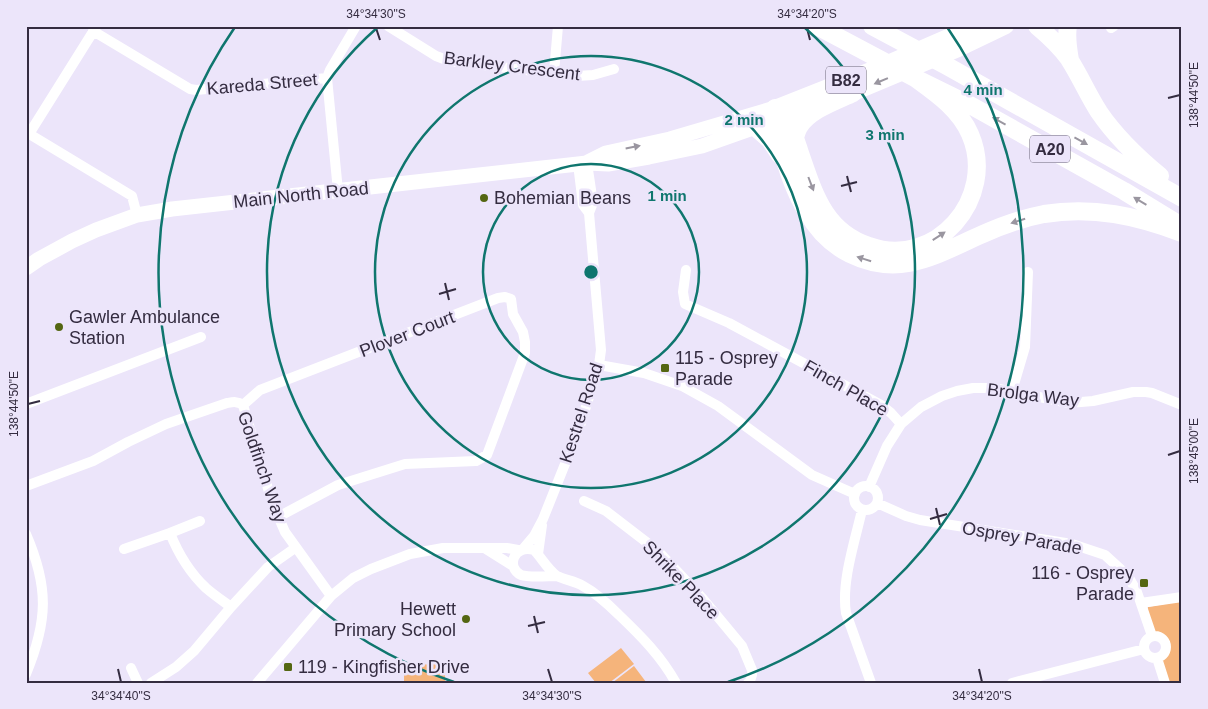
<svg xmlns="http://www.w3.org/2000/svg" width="1208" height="709" font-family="Helvetica,sans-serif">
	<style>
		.green { fill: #f5b47b }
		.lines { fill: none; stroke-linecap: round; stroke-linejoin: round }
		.minor { stroke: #fff; stroke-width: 10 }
		.primary { stroke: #fff; stroke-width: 15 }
		.trunk { stroke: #fff; stroke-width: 16 }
		.motorway { stroke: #fff; stroke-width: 18 }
		.oneway { fill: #9a96a0 }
		.ticks { fill: none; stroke: #342c40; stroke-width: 2 }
		.ring { fill: none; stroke: #0f766e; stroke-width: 2.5 }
		.poi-dot { fill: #546612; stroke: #ece5fa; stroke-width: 2 }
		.labels { text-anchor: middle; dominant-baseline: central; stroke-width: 5; stroke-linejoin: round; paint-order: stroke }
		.shield { fill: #ece5fa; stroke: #6b6478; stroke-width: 1 }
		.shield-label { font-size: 16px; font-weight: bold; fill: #342c40 }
		.street-label { font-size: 18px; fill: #342c40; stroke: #ece5fa }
		.poi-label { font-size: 18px; fill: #342c40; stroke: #ece5fa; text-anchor: start }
		.centre { fill: #0f766e; stroke: #ece5fa; stroke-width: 2.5 }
		.ring-label { font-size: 15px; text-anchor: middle; font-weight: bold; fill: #0f766e; stroke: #ece5fa; stroke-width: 5; stroke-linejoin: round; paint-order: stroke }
		.neatline { fill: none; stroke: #342c40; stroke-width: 2 }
		.ticks-label { font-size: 12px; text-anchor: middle; fill: #342c40 }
	</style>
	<rect width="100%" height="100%" fill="#ece5fa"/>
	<path class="green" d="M1182,601v82h-14l-6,-23c10,-14 10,-20 -7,-27l-8,-21 1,-5z
		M621,648l13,16 -25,19h-13l-8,-10z
		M445,664v19h-41v-18z
		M634,666l12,16 -34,1z"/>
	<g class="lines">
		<path class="minor" d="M388,26l48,30 13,5 128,15 16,-1 21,-6
			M1111,28l3,-2
			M93,31l97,58 6,1 131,-12
			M554,73l4,-47
			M26,132l106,64 5,19
			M29,134l67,-107
			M578,164l5,41 6,8
			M338,191l-11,-113 3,-8 26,-44
			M686,270l-3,22 2,12 44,19 152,82 10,8 10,11
			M599,365l45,8 38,13 36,20 94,69 43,19
			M1012,391l13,-44 3,-75
			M26,404l175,-67
			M243,405l17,-15 238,-92 7,-1 6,2 2,15 10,18 2,10v11l-38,102 -11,6 -71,3 -67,21 -60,32
			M26,486l67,-25 35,-19 38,-18 61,-21c6,-1 10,-2 16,2l29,97 13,30 46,64
			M854 498a12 12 0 1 1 24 0a12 12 0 1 1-24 0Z
			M869,487l18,-41 14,-22 20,-17 21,-11 15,-5 16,-3h21l75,15 24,-2 40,-9h13l6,1 30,12
			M584,501l22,10 52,40 45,48 39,47 10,24v5l-2,6 -2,2
			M877,503l29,13 14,4 152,24 33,11 23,21 9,16 15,44
			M862,510c-7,31 -21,72 -16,103l25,70
			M170,533c8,20 20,40 36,55 8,7 17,13 25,19
			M26,534c23,53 22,87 0,140
			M124,549l46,-16 30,-12
			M486,549l27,17
			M523,549l11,-13 9,-17 36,-90 20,-64 2,-15 -12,-137 4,-10 -6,-40
			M538,554l4,-29
			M557,576c-9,0 -27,2 -36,-1 -15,-7 -8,-31 13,-25 8,8 13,19 23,26 8,4 18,5 26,10 13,7 25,18 36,29 22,21 42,41 57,68
			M1141,603l41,-6
			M1144 647a11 11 0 1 1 22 0a11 11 0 1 1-22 0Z
			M1157,658l8,25
			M131,668l7,15
			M151,683l25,-16 18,-16 37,-44 37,-40 27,-19
			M257,683l74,-87 22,-18 18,-9 39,-15 33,-6h64l11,2
			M1012,683l132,-34"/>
		<path class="primary" d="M588,162l18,-9 64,-14 105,-31
			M26,268l13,-9 33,-18 24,-11 41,-15 35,-6 415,-46 21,1 41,-7 53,-11 76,-27"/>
		<path class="trunk" d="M775,108l101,-40 97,-42
			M778,119l75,-26 105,-44 48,-23"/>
		<path class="motorway" d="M817,26l98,52 55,27 154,86 54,33
			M872,26l75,40 235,132
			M1037,26c12,10 23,20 32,33 11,17 19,36 30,53 17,25 38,45 61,64
			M1068,26c-2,11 0,23 2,34
			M775,108c1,3 3,8 3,11 0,1 -1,2 -1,4 -1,4 1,10 2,15 6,25 14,52 28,74 10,18 25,33 43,42 51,25 87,0 133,-20 20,-9 40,-16 61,-20 49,-8 93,2 138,19
			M778,119c3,2 8,3 10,6 6,7 9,19 12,28 14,40 24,78 69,93 66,24 129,-48 101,-112 -11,-25 -33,-40 -55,-56
			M755,127l15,13 10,15
			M795,138c1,-4 2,-8 4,-11 10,-17 37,-26 54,-34"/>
	</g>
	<defs><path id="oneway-solid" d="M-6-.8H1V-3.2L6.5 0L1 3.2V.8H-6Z" transform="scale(1.25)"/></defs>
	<g class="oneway">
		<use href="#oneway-solid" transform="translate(881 81) rotate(157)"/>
		<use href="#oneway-solid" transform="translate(999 121) rotate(-151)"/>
		<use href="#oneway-solid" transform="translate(1081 141) rotate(29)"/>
		<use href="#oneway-solid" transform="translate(633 147) rotate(-11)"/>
		<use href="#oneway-solid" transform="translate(811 184) rotate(69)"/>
		<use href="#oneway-solid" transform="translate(1140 201) rotate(-149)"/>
		<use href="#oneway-solid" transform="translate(1018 221) rotate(163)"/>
		<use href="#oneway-solid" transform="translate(939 236) rotate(-33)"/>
		<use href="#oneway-solid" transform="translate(864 259) rotate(-162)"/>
	</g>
	<path class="ticks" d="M376,28l4,12M807,28l3,12M1168,98l12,-3M847,176l4,16M841,186l16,-4M445,283l4,17M439,294l17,-5M28,404l12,-3M1168,455l12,-4M936,508l4,17M930,519l17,-5M534,616l4,17M528,626l17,-4M118,669l3,13M548,669l4,13M979,669l3,13"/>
	<g class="ring">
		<circle cx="591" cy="272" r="108"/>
		<circle cx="591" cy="272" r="216"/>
		<path d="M804 27A324 324 0 1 1 378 27"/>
		<path d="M454 682A432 432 0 0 1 235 27M947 27A432 432 0 0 1 728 682"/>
	</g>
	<g class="poi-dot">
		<circle cx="484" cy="198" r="5"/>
		<circle cx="59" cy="327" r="5"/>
		<rect x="660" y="363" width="10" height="10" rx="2.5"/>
		<rect x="1139" y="578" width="10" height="10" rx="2.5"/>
		<circle cx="466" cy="619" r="5"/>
		<rect x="283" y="662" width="10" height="10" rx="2.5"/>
	</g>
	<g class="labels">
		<g class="shield">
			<rect x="826" y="66.5" width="40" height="27" rx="4"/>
			<rect x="1030" y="135.5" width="40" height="27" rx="4"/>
		</g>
		<g class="shield-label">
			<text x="846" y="80">B82</text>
			<text x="1050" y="149">A20</text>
		</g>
		<g class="street-label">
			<text transform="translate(512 66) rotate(7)">Barkley Crescent</text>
			<text transform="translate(262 84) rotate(-5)">Kareda Street</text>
			<text transform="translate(301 195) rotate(-6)">Main North Road</text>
			<text transform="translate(407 334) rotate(-21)">Plover Court</text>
			<text transform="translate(846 388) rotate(30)">Finch Place</text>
			<text transform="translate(1033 395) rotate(7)">Brolga Way</text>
			<text transform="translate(581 413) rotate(-72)">Kestrel Road</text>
			<text transform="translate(262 467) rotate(71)">Goldfinch Way</text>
			<text transform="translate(1022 538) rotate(10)">Osprey Parade</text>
			<text transform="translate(681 580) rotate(46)">Shrike Place</text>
		</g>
		<g class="poi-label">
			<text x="494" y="198">Bohemian Beans</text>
			<text x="69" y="317">Gawler Ambulance<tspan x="69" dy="21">Station</tspan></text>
			<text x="675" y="358">115 - Osprey<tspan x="675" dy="21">Parade</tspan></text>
			<text x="1134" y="573" text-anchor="end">116 - Osprey<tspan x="1134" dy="21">Parade</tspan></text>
			<text x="456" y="609" text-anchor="end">Hewett<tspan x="456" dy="21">Primary School</tspan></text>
			<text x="298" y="667">119 - Kingfisher Drive</text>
		</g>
	</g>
	<circle cx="591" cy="272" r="8" class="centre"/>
	<g class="ring-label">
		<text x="983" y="95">4 min</text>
		<text x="744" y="125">2 min</text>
		<text x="885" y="140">3 min</text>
		<text x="667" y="201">1 min</text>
	</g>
	<rect width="1208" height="709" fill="none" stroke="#ece5fa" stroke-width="55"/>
	<rect x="28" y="28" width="1152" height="654" class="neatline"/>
	<g class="ticks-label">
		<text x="376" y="18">34°34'30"S</text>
		<text x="807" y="18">34°34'20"S</text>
		<text transform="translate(1194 95) rotate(-90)" y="4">138°44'50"E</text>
		<text transform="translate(14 404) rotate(-90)" y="4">138°44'50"E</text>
		<text transform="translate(1194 451) rotate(-90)" y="4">138°45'00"E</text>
		<text x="121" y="700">34°34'40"S</text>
		<text x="552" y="700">34°34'30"S</text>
		<text x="982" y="700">34°34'20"S</text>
	</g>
</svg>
